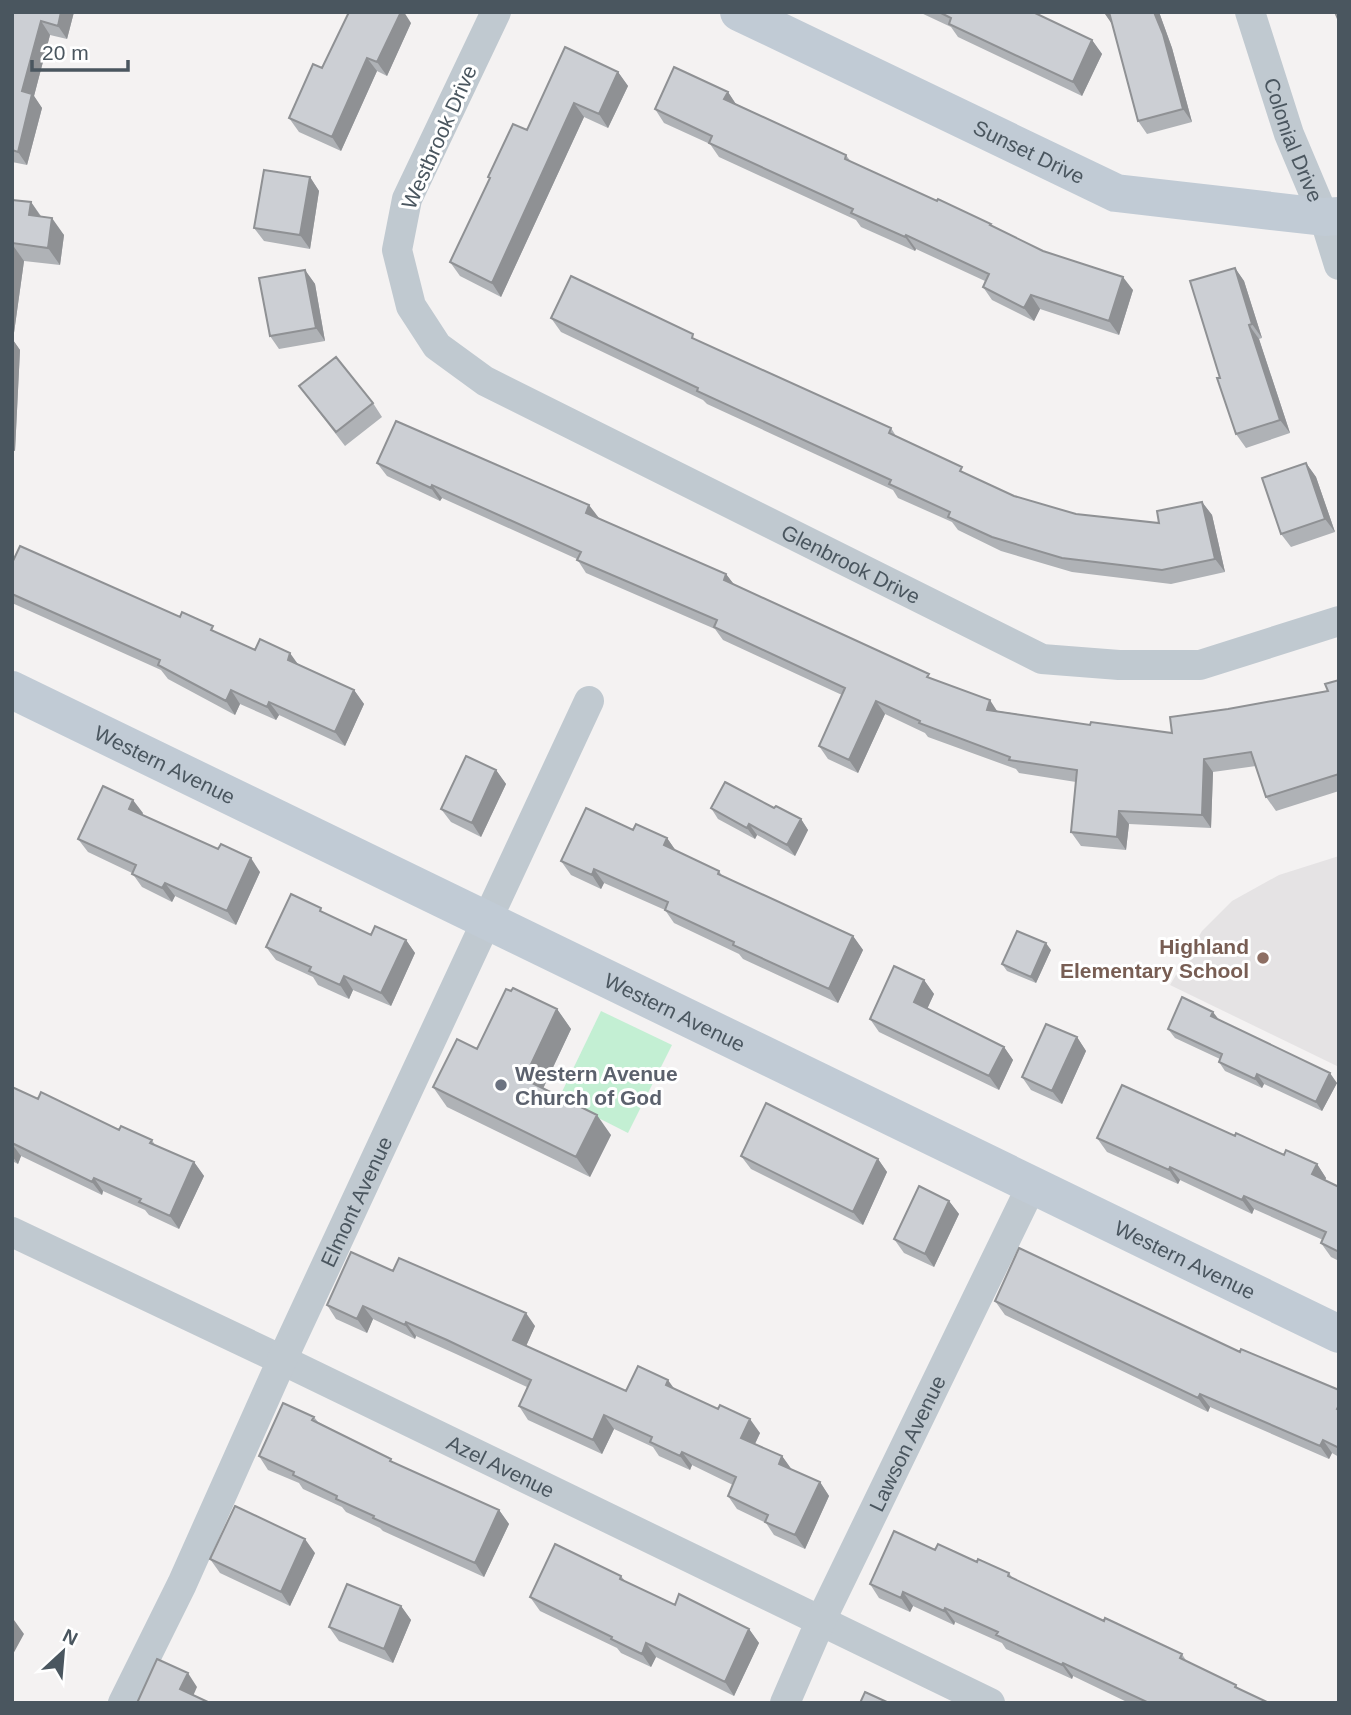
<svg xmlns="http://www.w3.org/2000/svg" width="1351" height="1715" font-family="Helvetica,sans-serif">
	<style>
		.education { fill: #e5e3e4 }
		.green { fill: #c3efd3 }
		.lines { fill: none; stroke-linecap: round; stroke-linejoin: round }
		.street { stroke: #c0c9d0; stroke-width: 30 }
		.secondary { stroke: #c1cbd5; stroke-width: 38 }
		.wall { fill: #afb2b6 }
		.shaded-wall { fill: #8f9194 }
		.building { fill: #cccfd4; stroke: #8f9194; stroke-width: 2 }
		.education-dot { fill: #8d6e63; stroke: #fff; stroke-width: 2.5 }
		.worship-dot { fill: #6b7280; stroke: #fff; stroke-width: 2.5 }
		.labels { text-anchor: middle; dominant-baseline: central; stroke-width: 6; stroke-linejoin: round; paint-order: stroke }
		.street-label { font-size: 21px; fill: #4a565f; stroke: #fff }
		.education-label { font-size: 21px; font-weight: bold; fill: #785e54; stroke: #fff; text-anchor: end }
		.worship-label { font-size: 21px; font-weight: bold; fill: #5b616d; stroke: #fff; text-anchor: start }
	</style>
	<rect width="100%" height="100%" fill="#f4f2f2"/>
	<path class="education" d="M1339,856v211l-169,-82 32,-54 30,-30 47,-26z"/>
	<path class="green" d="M601,1011l71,34 -44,88 -69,-35z"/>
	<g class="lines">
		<g class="street">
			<path id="s1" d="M496,12l-89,187 -10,51 14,56 26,40 48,35 557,278 77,6h81l139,-44"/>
			<path id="s2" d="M1250,12l39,122 35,83 15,48"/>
			<path id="s3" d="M12,1232l270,128 708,343"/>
			<path id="s4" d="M123,1703l59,-119 100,-224 307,-659"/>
			<path id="s5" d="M785,1703l36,-83 211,-435"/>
		</g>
		<g class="secondary">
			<path id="s6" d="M739,12l377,181 208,24 15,-1"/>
			<path id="s7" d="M12,690l1327,644"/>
		</g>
	</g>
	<path class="wall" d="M12,12h62l-7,27 -17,-4 -16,61 8,12 -15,57 -15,-3z
		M919,12h114l59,28 10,14 -20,42 -124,-59 -7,-10z
		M1104,12h55l13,36 20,74 -45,12 -9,-13 -25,-96z
		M411,23l-24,53 -10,-5 -36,80 -42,-19 -10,-14 33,-50z
		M618,72l10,14 -20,42 -24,-11 -83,180 -41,-21 -10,-14 40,-82 -2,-3 39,-47z
		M728,92l8,12 110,51 5,7 143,65 49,24 90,39 -14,45 -79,-26 -6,12 -42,-21 -9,-13 2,-6 -69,-32 -1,2 -54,-24 -5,-7 -137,-63 -9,-13 -46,-21 -9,-14z
		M310,177l9,14 -9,58 -46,-8 -10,-13z
		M12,200l19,2 10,14 23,19 -4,30 -36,-4 -11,79 7,10 -5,101h-3z
		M1235,268l9,13 18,57 -3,1 31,94 -44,15 -10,-14 -16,-56z
		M305,270l10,14 10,57 -46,8 -9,-13z
		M551,318l146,22 194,88 5,8 71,38 47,22 62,18 83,9 43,-21 10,13 13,57 -54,12 -99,-12 -71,-21 -43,-21 -6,-8 -54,-24 -5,-8 -186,-86 -4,-4 -142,-68z
		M299,386l74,17 9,14 -37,29z
		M377,463l222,56 127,55 8,11 198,94 66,32 92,14 82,8 56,-24 100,-18 11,-11v111l-63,20 -10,-14 -10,-31 -43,6 -2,56 -82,-4 -3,26 -45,-4 -10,-14 5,-50 -57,-9 -3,-4 -88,-32 -3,-4 -40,-19 -27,59 -30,-14 -9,-13 23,-51 -119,-55 -8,-11 -129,-56 -9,-14 -135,-61 -2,3 -53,-25z
		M1306,463l10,14 19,55 -44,15 -10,-13z
		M12,563l168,54 37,16 38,17 43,14 56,26 10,14 -19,42 -66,-31 -3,5 -36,-16 -5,11 -67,-36 -7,-9 -149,-67z
		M496,770l10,14 -25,53 -30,-15 -10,-13z
		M711,808h63l27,11 7,11 -13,26 -38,-21 -2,4 -37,-20z
		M143,813l-1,2 118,57 -24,53 -61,-29 -3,6 -30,-15 -10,-14 -44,-21 -10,-13z
		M633,830l34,8 9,13 43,20 4,6 130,59 10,14 -25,53 -95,-44 -4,-5 -65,-31 -9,-13 -61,-27 -3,6 -30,-14 -10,-14z
		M326,914l45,21 35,5 9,13 -24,53 -38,-16 -4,9 -31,-14 -5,-8 -37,-17 -10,-13z
		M1051,950l-15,33 -29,-12 -5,-7z
		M924,980l10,14 -7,14 77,39 9,13 -14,30 -120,-58 -9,-13z
		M557,1009l14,20 -28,60 68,46 -21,42 -143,-70 -14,-20 44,-38z
		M1219,1020l118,63 -15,28 -58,-27 -2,4 -37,-17 -6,-9 1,-3 -45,-21 -7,-9z
		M1077,1037l9,14 -24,53 -31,-14 -9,-13z
		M12,1087l26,12 81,31 33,10 3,5 39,17 10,14 -25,53 -30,-14 -4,-5 -42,-19 -1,4 -81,-39 -3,8 -6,-3z
		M1235,1136l49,19 33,9 9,14 -1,2 14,7v74l-8,-4 -10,-14 2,-3 -69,-31 -2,5 -72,-34 -2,4 -71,-32 -10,-14z
		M741,1156l137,3 9,13 -24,53 -112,-56z
		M949,1201l10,13 -25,53 -30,-14 -10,-14z
		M393,1271l142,55 -9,20 100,45 48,-2 86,44 -5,11 27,12 10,14 28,12 9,14 -24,53 -31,-14 -8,-12 -29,-14 -9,-13 5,-11 -41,-20 -2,5 -31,-14 -6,-9 -39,-18 -12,25 -74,-34 -9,-14 8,-19 -71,-33 -40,-18 -1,3 -42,-20 -6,14 -31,-14 -9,-14z
		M995,1301l245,51 99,38v67l-7,-4 -3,6 -119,-52 -2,5 -203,-97z
		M314,1417l4,5 76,41 105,47 10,14 -25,53 -101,-46 -3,-3 -34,-16 -4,-5 -39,-18 -4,-6 -31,-13 -9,-14z
		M935,1550l74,23 4,6 91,42 78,33 5,8 49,23 3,5 30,13h-140l-56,-27 -1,3 -66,-30 -4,-6 -47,-21 -1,3 -41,-19 -3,6 -31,-14 -9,-14z
		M315,1553l-25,53 -70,-33 -10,-14z
		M621,1576l4,5 50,24 74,24 10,14 -25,53 -78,-39 -5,10 -30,-14 -4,-5 -77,-37 -10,-14z
		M401,1606l10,14 -18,43 -54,-22 -10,-14z"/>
	<path class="shaded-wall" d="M61,12h13l-7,27 -9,-13z
		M401,12h3l7,11 -24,53 -10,-14z
		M1105,12h7l2,15 -9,-13z
		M1154,12h5l13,36 20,74 -9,-13z
		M41,21l9,14 -16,61 8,12 -15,57 -9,-13 4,-61z
		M1092,40l10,14 -20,42 -9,-14z
		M367,58l10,13 -36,80 -9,-14z
		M618,72l10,14 -20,42 -9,-14z
		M728,92l9,14 -13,-7z
		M574,103l10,14 -83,180 -9,-14z
		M310,177l9,14 -9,58 -10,-14z
		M31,202l12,18 -14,-5z
		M52,218l12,17 -4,30 -12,-17z
		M906,235l10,14 -1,2 -10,-14z
		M12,244l12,17 -11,79 7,10 -5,101 -3,-3z
		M1235,268l9,13 18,57 -10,-14z
		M305,270l10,14 10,57 -9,-13z
		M1123,277l10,13 -14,45 -10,-14z
		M1031,295l9,14 -6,12 -10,-13z
		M1249,325l10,14 31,94 -10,-13z
		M1306,463l10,14 19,55 -10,-13z
		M432,485l10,13 -2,3 -9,-13z
		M1202,502l10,13 13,57 -10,-13z
		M589,505l10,13 -13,-5z
		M726,574l10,13 -12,-7z
		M290,653l10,14 -12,-7z
		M231,690l9,14 -5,11 -9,-14z
		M354,690l10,14 -19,42 -10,-14z
		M990,700l9,14 -12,-4z
		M876,701l9,13 -27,59 -9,-13z
		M269,702l10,13 -3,5 -9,-13z
		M1204,759l9,13 -2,56 -9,-13z
		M496,770l10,14 -25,53 -9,-14z
		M133,800l10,13 -5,9 -9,-13z
		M1119,811l10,13 -3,26 -9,-13z
		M801,819l7,11 -13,26 -8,-11z
		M749,824l8,11 -2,4 -8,-11z
		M667,838l9,13 -12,-6z
		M251,858l9,14 -24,53 -9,-14z
		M594,869l10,14 -3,6 -9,-14z
		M165,883l10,13 -3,6 -10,-14z
		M853,936l10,14 -25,53 -9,-14z
		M406,940l9,13 -24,53 -10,-13z
		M1046,943l5,7 -15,33 -5,-6z
		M344,976l9,14 -4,9 -9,-14z
		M924,980l10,14 -10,22 -10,-14z
		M557,1009l14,20 -33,70 -14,-20z
		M1213,1012l7,9 -9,-5z
		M1077,1037l9,14 -24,53 -10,-13z
		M1004,1047l9,13 -14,30 -10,-14z
		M1330,1073l7,10 -15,28 -6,-9z
		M1257,1074l7,10 -2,4 -7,-9z
		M597,1115l14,20 -21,42 -14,-20z
		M12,1144l9,12 -3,8 -6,-8z
		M878,1159l9,13 -24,53 -10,-13z
		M194,1162l10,14 -25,53 -9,-13z
		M1317,1164l9,14 -4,10 -10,-14z
		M1170,1167l10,13 -2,4 -9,-14z
		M94,1178l9,13 -1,4 -10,-13z
		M1244,1196l10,13 -2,5 -10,-14z
		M949,1201l10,13 -25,53 -9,-13z
		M363,1306l10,13 -6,14 -10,-14z
		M526,1313l9,13 -12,27 -10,-13z
		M406,1322l10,14 -1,3 -10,-14z
		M668,1380l10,14 -12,-9z
		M1200,1394l10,13 -2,5 -10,-14z
		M604,1415l10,14 -12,25 -9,-14z
		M750,1419l10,14 -9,19 -10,-14z
		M1323,1440l9,13 -3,6 -9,-13z
		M682,1452l10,13 -2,5 -10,-14z
		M782,1456l10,14 -13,-6z
		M820,1482l9,14 -24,53 -10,-14z
		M499,1510l10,14 -25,53 -9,-14z
		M305,1539l10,14 -25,53 -9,-14z
		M903,1592l10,14 -3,6 -9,-14z
		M401,1606l10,14 -18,43 -9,-14z
		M945,1608l10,14 -1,3 -10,-14z
		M14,1620l10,14 -12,22v-32z
		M749,1629l10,14 -25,53 -9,-14z
		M646,1643l10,14 -5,10 -9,-13z
		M1063,1663l10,13 -1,3 -10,-14z
		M188,1673l9,14 -7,16 -10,-14z"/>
	<path class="building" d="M12,12h49l-3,14 -17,-5 -19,70 10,3 -14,58 -6,-2z
		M349,12h52l-24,50 -10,-4 -35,79 -43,-19 24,-54 9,4z
		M939,12h94l59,28 -19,42 -124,-58 2,-6z
		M1109,12h45l9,22 20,75 -45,12z
		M1335,12h4v9z
		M565,47l53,25 -19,42 -25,-11 -82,180 -42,-21 40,-84 -2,-1 25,-53 14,6z
		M674,67l54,25 -4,7 122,56 -1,4 92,42 1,-2 53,25 -1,1 53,26 80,26 -14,44 -78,-26 -7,13 -41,-21 6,-13 -83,-39 -1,2 -54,-24 2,-4 -144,-66 3,-7 -57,-27z
		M264,170l46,7 -10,58 -46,-7z
		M12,200l19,2 -2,13 23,3 -4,30 -36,-5z
		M1235,268l17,56 -3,1 31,95 -44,14 -19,-56h3l-30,-97z
		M305,270l11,58 -46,8 -11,-58z
		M571,276l122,58 -1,4 199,90 -2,5 73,34 -2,4 54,25 62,18 83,9 -2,-12 45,-9 13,57 -53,11 -100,-12 -70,-21 -44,-20 2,-5 -61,-28 2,-4 -194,-89 1,-3 -147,-70z
		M336,357l37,46 -37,29 -37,-46z
		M396,421l193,84 -3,8 140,61 -2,6 205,94 -2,3 63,23 -3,10 103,15 1,-3 81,11 -2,-16 58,-8 100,-18 -3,-7 14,-4v94l-73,23 -15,-45 -47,7 -2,56 -83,-4 -2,26 -46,-5 6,-62 -68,-10 1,-3 -91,-34 1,-2 -44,-20 -27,59 -30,-14 26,-58 -131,-61 3,-7 -140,-60 4,-8 -149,-67 -1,3 -54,-25z
		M1306,463l19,56 -44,15 -19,-56z
		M20,546l160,71 2,-5 31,14 -2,4 44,20 5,-11 30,14 -2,7 66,30 -19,42 -66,-30 -2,5 -36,-17 -5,11 -68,-36 2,-5 -148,-66v-31z
		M466,756l30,14 -24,53 -31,-14z
		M725,782l49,26 2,-2 25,13 -14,26 -38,-21 -2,4 -36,-20z
		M103,786l30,14 -4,9 89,40 3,-5 30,14 -24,53 -62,-28 -3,5 -30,-14 4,-9 -58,-26z
		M586,808l47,22 3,-6 31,14 -3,7 55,26 -1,3 135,62 -24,53 -96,-44 1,-3 -69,-32 3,-8 -74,-33 -2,6 -31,-14z
		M291,894l30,14 -1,3 51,24 4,-9 31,14 -25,53 -37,-17 -4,9 -31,-14 2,-4 -45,-20z
		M1017,931l29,12 -15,34 -29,-13z
		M894,966l30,14 -10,22 90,45 -15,29 -119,-57z
		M513,988l44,21 -33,70 73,36 -21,42 -143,-70 24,-48 20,10 29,-60 5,2z
		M1182,997l31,15 -2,4 119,57 -14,29 -59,-28 -2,5 -36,-17 3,-8 -54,-25z
		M1046,1024l31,13 -25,54 -30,-14z
		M1122,1085l113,51 1,-3 48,22 2,-5 31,14 -5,10 27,13v65l-18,-9 5,-11 -82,-36 -2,4 -72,-33 -1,3 -72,-32z
		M12,1087l26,12 3,-7 78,38 2,-4 31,14 -2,3 44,19 -24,54 -31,-14 2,-3 -47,-21 -2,4 -80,-39z
		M766,1103l112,56 -25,53 -112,-56z
		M919,1186l30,15 -24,53 -31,-15z
		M1019,1248l221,104 1,-3 98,41v15l-2,4 2,1v38l-16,-8 -3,6 -120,-52 -2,4 -203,-97z
		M351,1252l42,19 6,-13 127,55 -13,27 113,51 12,-25 30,14 -2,5 52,24 2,-4 30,14 -9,19 41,18 -3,8 41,18 -25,53 -30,-13 3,-7 -40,-19 8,-19 -54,-25 -2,4 -30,-14 2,-5 -48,-22 -11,25 -74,-34 12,-26 -84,-40 -41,-18 -1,3 -42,-19 -6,13 -30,-14z
		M283,1403l31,14 -2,3 79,39 -1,2 109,49 -24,53 -102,-45 1,-2 -38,-17 1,-3 -44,-21 1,-3 -35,-16z
		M235,1506l70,33 -24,53 -71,-33z
		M894,1531l41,19 3,-6 39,18 1,-3 31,14 -1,3 96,45 1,-3 77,36 -2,4 56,27 -1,2 34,16h-120l-86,-40 -1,2 -66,-30 2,-3 -53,-24 -1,3 -41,-19 -2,6 -31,-14z
		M555,1544l66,32 -1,3 55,26 4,-11 70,35 -24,53 -79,-39 -4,11 -31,-15 1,-2 -82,-40z
		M347,1584l54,22 -17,43 -55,-22z
		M157,1659l31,14 -8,16 30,14h-73z
		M865,1692l24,11h-29z"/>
	<circle class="education-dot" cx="1263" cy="958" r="7"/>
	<circle class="worship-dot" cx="501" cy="1085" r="7"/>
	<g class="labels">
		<g class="street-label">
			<text transform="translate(439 137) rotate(-66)">Westbrook Drive</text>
			<text stroke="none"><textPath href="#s2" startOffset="135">Colonial Drive</textPath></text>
			<text stroke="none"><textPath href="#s6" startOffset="322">Sunset Drive</textPath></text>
			<text stroke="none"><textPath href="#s1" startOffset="833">Glenbrook Drive</textPath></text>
			<text stroke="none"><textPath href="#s7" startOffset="170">Western Avenue</textPath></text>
			<text stroke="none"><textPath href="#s7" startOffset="737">Western Avenue</textPath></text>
			<text stroke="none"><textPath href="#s4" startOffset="553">Elmont Avenue</textPath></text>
			<text stroke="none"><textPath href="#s7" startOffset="1304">Western Avenue</textPath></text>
			<text stroke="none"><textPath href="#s5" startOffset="287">Lawson Avenue</textPath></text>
			<text stroke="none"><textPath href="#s3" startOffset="542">Azel Avenue</textPath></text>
		</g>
		<g class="education-label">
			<text x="1249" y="946">Highland<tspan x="1249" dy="24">Elementary School</tspan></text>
		</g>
		<g class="worship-label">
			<text x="515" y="1073">Western Avenue<tspan x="515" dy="24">Church of God</tspan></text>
		</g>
	</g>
	<rect width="1351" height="1715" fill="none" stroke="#4a565f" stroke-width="28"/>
	<g transform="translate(63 1652) rotate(26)" stroke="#ffffff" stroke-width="5" paint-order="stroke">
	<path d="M0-5L12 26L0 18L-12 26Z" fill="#4a565f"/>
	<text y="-10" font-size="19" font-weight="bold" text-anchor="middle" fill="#4a565f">N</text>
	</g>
	<path d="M32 60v10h96v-10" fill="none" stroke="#4a565f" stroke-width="3.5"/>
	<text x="42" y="60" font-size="21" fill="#4a565f" stroke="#ffffff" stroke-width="5" paint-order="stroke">20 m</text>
</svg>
